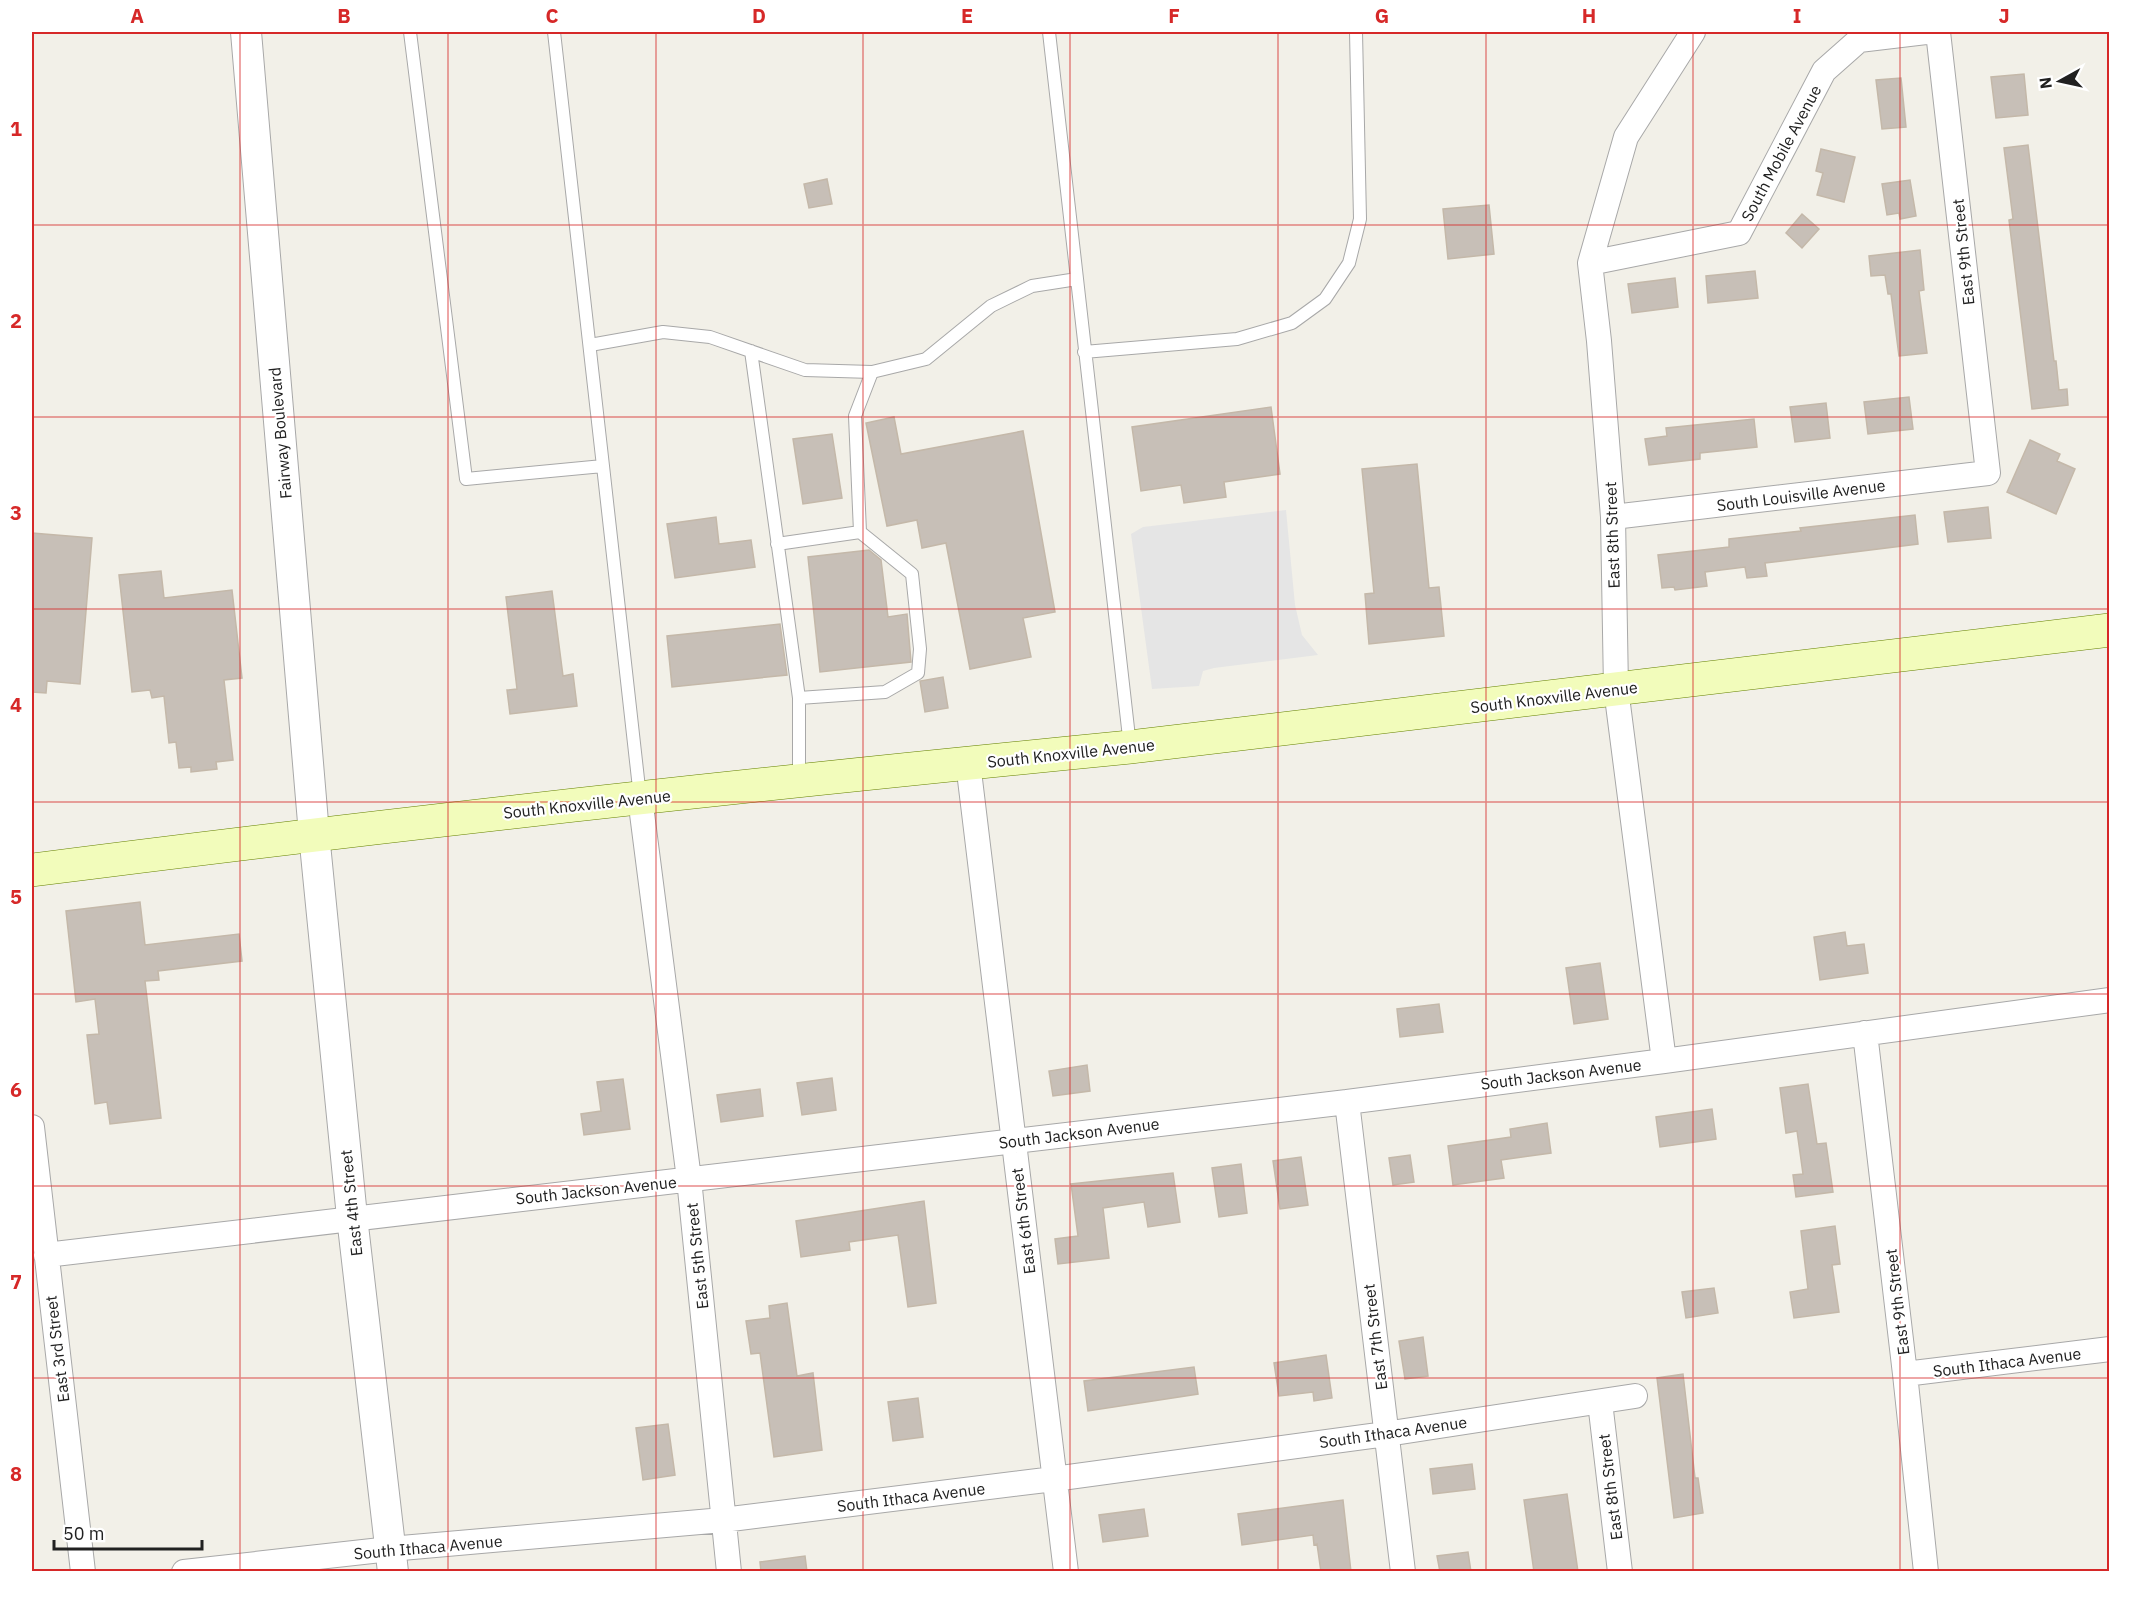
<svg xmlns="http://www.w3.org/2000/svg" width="2141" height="1603" font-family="'IBM Plex Sans',sans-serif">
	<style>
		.parking { fill: #e5e5e5 }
		.building { fill: #c7bfb7; stroke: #c4b8a9; stroke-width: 1.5 }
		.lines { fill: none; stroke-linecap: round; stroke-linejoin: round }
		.service-casing { stroke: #a8a8a8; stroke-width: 14 }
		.minor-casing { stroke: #a8a8a8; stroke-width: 26 }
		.tertiary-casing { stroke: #a8a8a8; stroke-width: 32 }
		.secondary-casing { stroke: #658100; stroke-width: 34 }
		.service { stroke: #fff; stroke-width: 12 }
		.minor { stroke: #fff; stroke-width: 24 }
		.tertiary { stroke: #fff; stroke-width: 30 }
		.secondary { stroke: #f2fcbb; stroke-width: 33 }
		.grid { fill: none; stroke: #d62828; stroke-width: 1.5; stroke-opacity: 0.55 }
		.labels { text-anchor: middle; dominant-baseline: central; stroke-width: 4.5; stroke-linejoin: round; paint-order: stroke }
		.street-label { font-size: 16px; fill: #212121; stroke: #fff }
		.neatline { fill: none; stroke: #d62828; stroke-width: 2 }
		.grid-label { font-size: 20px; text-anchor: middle; font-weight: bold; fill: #d62828 }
	</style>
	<rect width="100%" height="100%" fill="#f2f0e8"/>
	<path class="parking" d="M1286,510l9,95 7,30 16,20 -104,13 -11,3 -4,15 -47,3 -21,-155 12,-7z"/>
	<path class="building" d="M2024,74l4,41 -32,3 -5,-41z
		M1901,78l5,49 -24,2 -6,-49z
		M2028,145l26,216h2l3,29 8,-1 1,16 -36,4 -23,-189 4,-1 -9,-71z
		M1821,149l34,8 -11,45 -27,-7 6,-22 -7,-2z
		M827,179l5,25 -23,4 -5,-24z
		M1910,180l6,36 -16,3 -1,-6 -12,2 -5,-31z
		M1489,205l5,49 -46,5 -5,-50z
		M1802,214l17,15 -17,19 -16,-15z
		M1920,250l4,40 -5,1 8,62 -28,3 -8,-62h-3l-3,-19 -14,1 -2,-20z
		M1755,271l3,27 -50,5 -2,-27z
		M1675,278l3,29 -46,6 -4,-29z
		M1909,397l4,32 -45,5 -4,-32z
		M1826,403l4,35 -35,4 -5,-35z
		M1271,407l9,67 -56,8 2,15 -42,6 -3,-18 -40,6 -9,-64z
		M894,417l7,37 122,-23 32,181 -32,6 8,39 -61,12 -24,-126 -24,5 -5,-28 -30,6 -21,-103z
		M1754,419l3,28 -57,6v6l-51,6 -4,-26 22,-3 -1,-8z
		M832,434l10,64 -39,6 -10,-65z
		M2030,440l30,14 -3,7 18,8 -19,45 -49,-22z
		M1417,464l12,124 10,-1 5,49 -75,8 -4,-50 9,-1 -12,-124z
		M1988,507l3,31 -43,4 -4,-30z
		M1915,515l3,29 -153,19 2,13 -20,2 -2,-11 -40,5 2,14 -32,4 -1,-3 -12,1 -4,-33 71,-8v-8l72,-8 -1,-3z
		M716,517l3,27 32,-4 4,27 -80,11 -8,-54z
		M32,533l60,5 -12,146 -33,-3 -1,12 -14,-1z
		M869,550l12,10 7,57 19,-3 4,48 -91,10 -12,-115z
		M161,571l3,27 68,-8 10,88 -18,2 9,80 -17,2 1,7 -26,3v-5l-12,1 -3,-26 -7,1 -5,-47 -12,2 -2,-8 -18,2 -13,-117z
		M552,591l11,85 10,-2 4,32 -67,8 -3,-24 10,-1 -11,-92z
		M780,624l7,51 -115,12 -5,-51z
		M943,677l5,31 -23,4 -5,-31z
		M140,902l5,43 94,-11 3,27 -84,10 1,9 -14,1 16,137 -51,6 -3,-22 -12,2 -8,-69 12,-1 -4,-35 -19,3 -10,-91z
		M1845,932l2,14 17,-2 4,29 -48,7 -6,-43z
		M1600,963l8,56 -34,5 -8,-56z
		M1439,1004l4,28 -43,5 -3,-28z
		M1087,1065l3,26 -37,5 -4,-25z
		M832,1078l4,32 -34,5 -5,-32z
		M623,1079l7,50 -46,6 -3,-21 20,-3 -4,-29z
		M1808,1084l9,60 9,-1 7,49 -37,5 -3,-22 10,-1 -6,-43 -11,2 -6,-45z
		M760,1089l3,27 -42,6 -4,-27z
		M1712,1109l4,30 -56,8 -4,-30z
		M1547,1123l4,30 -50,7 3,18 -51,7 -5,-39 63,-9 -1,-8z
		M1410,1155l4,27 -21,3 -4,-27z
		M1301,1157l7,48 -28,4 -7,-48z
		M1241,1164l6,49 -28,4 -7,-49z
		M1173,1173l7,49 -32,5 -4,-25 -41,6 6,50 -51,6 -3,-25 23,-3 -7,-52z
		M924,1201l12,102 -28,4 -10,-72 -49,7 1,8 -49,7 -5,-36z
		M1835,1226l5,38 -8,1 7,47 -45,6 -4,-26 18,-3 -7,-58z
		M1714,1288l4,25 -32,5 -4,-26z
		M787,1303l10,73 16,-3 9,77 -48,7 -14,-104 -9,1 -5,-33 24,-3 -1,-12z
		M1423,1337l5,39 -23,3 -6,-38z
		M1326,1355l6,43 -18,3 -1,-9 -34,4 -5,-33z
		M1194,1367l4,27 -110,17 -4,-30z
		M1683,1374l12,104h3l5,35 -29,5 -17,-140z
		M918,1398l5,39 -30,4 -5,-39z
		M668,1424l7,51 -32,5 -7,-52z
		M1472,1464l3,25 -42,5 -3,-25z
		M1567,1494l11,78h-44l-10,-72z
		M1343,1500l8,72h-30l-4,-28 -3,1 -1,-10 -71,10 -4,-31z
		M1144,1509l4,27 -45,6 -4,-27z
		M1468,1552l3,20h-31l-3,-16z
		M805,1556l2,16h-46l-1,-10z"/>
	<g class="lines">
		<defs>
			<path id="service" d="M410,32l56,447 137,-13 37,331
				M554,32l49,434
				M1049,32l81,714
				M590,345l73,-13 47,5 95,33 67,2 54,-13 65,-53 41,-20 45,-7
				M751,351l48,347v82
				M1084,352l153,-13 55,-16 33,-24 24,-36 11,-44 -4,-187
				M777,544l83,-12 -5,-116 17,-44
				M799,698l86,-6 33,-19 2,-24 -8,-75 -52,-42"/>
			<path id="minor" d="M1590,263l149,-30 85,-162 35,-31 67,-8
				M1613,517l375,-44 -50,-441
				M968,763l98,809
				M640,798l49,381 40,393
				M1865,1033l40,341 21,198
				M1664,1061l-48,-372 -3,-172 -14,-176 -9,-78 36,-126 67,-105
				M1347,1102l56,470
				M32,1127l51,445
				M46,1255l1301,-153 317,-41 446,-61
				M1905,1374l205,-25
				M1600,1402l20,170
				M184,1572l206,-23 333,-29 331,-41 332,-45 249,-38"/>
			<path id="tertiary" d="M246,32l68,802 38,383 41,355"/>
			<path id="secondary" d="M32,870c365,-47 731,-87 1098,-123l980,-117"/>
		</defs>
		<use href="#service" class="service-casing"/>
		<use href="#minor" class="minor-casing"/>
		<use href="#tertiary" class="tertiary-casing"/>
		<use href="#secondary" class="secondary-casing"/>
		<use href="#service" class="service"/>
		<use href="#minor" class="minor"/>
		<use href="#tertiary" class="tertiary"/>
		<use href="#secondary" class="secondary"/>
	</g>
	<path class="grid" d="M240,32v1540M448,32v1540M656,32v1540M863,32v1540M1070,32v1540M1278,32v1540M1486,32v1540M1693,32v1540M1900,32v1540M32,225h2078M32,417h2078M32,609h2078M32,802h2078M32,994h2078M32,1186h2078M32,1378h2078"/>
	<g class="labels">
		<g class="street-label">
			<text transform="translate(1781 153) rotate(-62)">South Mobile Avenue</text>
			<text transform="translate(1963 252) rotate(-96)">East 9th Street</text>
			<text transform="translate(280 433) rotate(-95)">Fairway Boulevard</text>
			<text transform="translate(1801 495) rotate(-7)">South Louisville Avenue</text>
			<text transform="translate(1612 535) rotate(-92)">East 8th Street</text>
			<text transform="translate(1554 697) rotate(-7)">South Knoxville Avenue</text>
			<text transform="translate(1071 753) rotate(-6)">South Knoxville Avenue</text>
			<text transform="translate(587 804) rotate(-6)">South Knoxville Avenue</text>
			<text transform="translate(1561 1074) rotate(-7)">South Jackson Avenue</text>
			<text transform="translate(1079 1133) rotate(-7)">South Jackson Avenue</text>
			<text transform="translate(596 1190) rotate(-6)">South Jackson Avenue</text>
			<text transform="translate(351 1203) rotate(-96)">East 4th Street</text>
			<text transform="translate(1023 1221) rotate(-97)">East 6th Street</text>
			<text transform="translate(697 1256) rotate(-96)">East 5th Street</text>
			<text transform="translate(1897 1302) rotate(-97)">East 9th Street</text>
			<text transform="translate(1375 1337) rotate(-97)">East 7th Street</text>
			<text transform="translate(57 1349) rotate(-97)">East 3rd Street</text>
			<text transform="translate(2007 1362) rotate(-7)">South Ithaca Avenue</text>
			<text transform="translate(1393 1432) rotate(-8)">South Ithaca Avenue</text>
			<text transform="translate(1610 1487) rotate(-97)">East 8th Street</text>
			<text transform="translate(911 1497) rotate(-7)">South Ithaca Avenue</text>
			<text transform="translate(428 1547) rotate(-5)">South Ithaca Avenue</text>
		</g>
	</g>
	<rect width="2141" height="1603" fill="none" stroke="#ffffff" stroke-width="66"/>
	<g transform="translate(2060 81) rotate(262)" stroke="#ffffff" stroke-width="4.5" paint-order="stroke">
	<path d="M0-4.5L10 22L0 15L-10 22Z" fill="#212121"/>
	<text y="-9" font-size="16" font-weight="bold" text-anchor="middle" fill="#212121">N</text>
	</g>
	<path d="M54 1540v9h148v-9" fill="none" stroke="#212121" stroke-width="3"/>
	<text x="63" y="1540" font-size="18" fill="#212121" stroke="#ffffff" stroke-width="4.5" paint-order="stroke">50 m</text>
	<rect x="33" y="33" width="2075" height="1537" class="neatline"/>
	<g class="grid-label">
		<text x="137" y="23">A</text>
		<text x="344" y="23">B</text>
		<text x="552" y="23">C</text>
		<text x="759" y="23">D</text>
		<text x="967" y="23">E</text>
		<text x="1174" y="23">F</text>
		<text x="1382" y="23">G</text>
		<text x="1589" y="23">H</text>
		<text x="1797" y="23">I</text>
		<text x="2004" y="23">J</text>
		<text x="16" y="136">1</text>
		<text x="16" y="328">2</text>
		<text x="16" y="520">3</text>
		<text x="16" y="712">4</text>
		<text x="16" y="904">5</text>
		<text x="16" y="1097">6</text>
		<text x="16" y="1289">7</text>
		<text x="16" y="1481">8</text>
	</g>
</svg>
